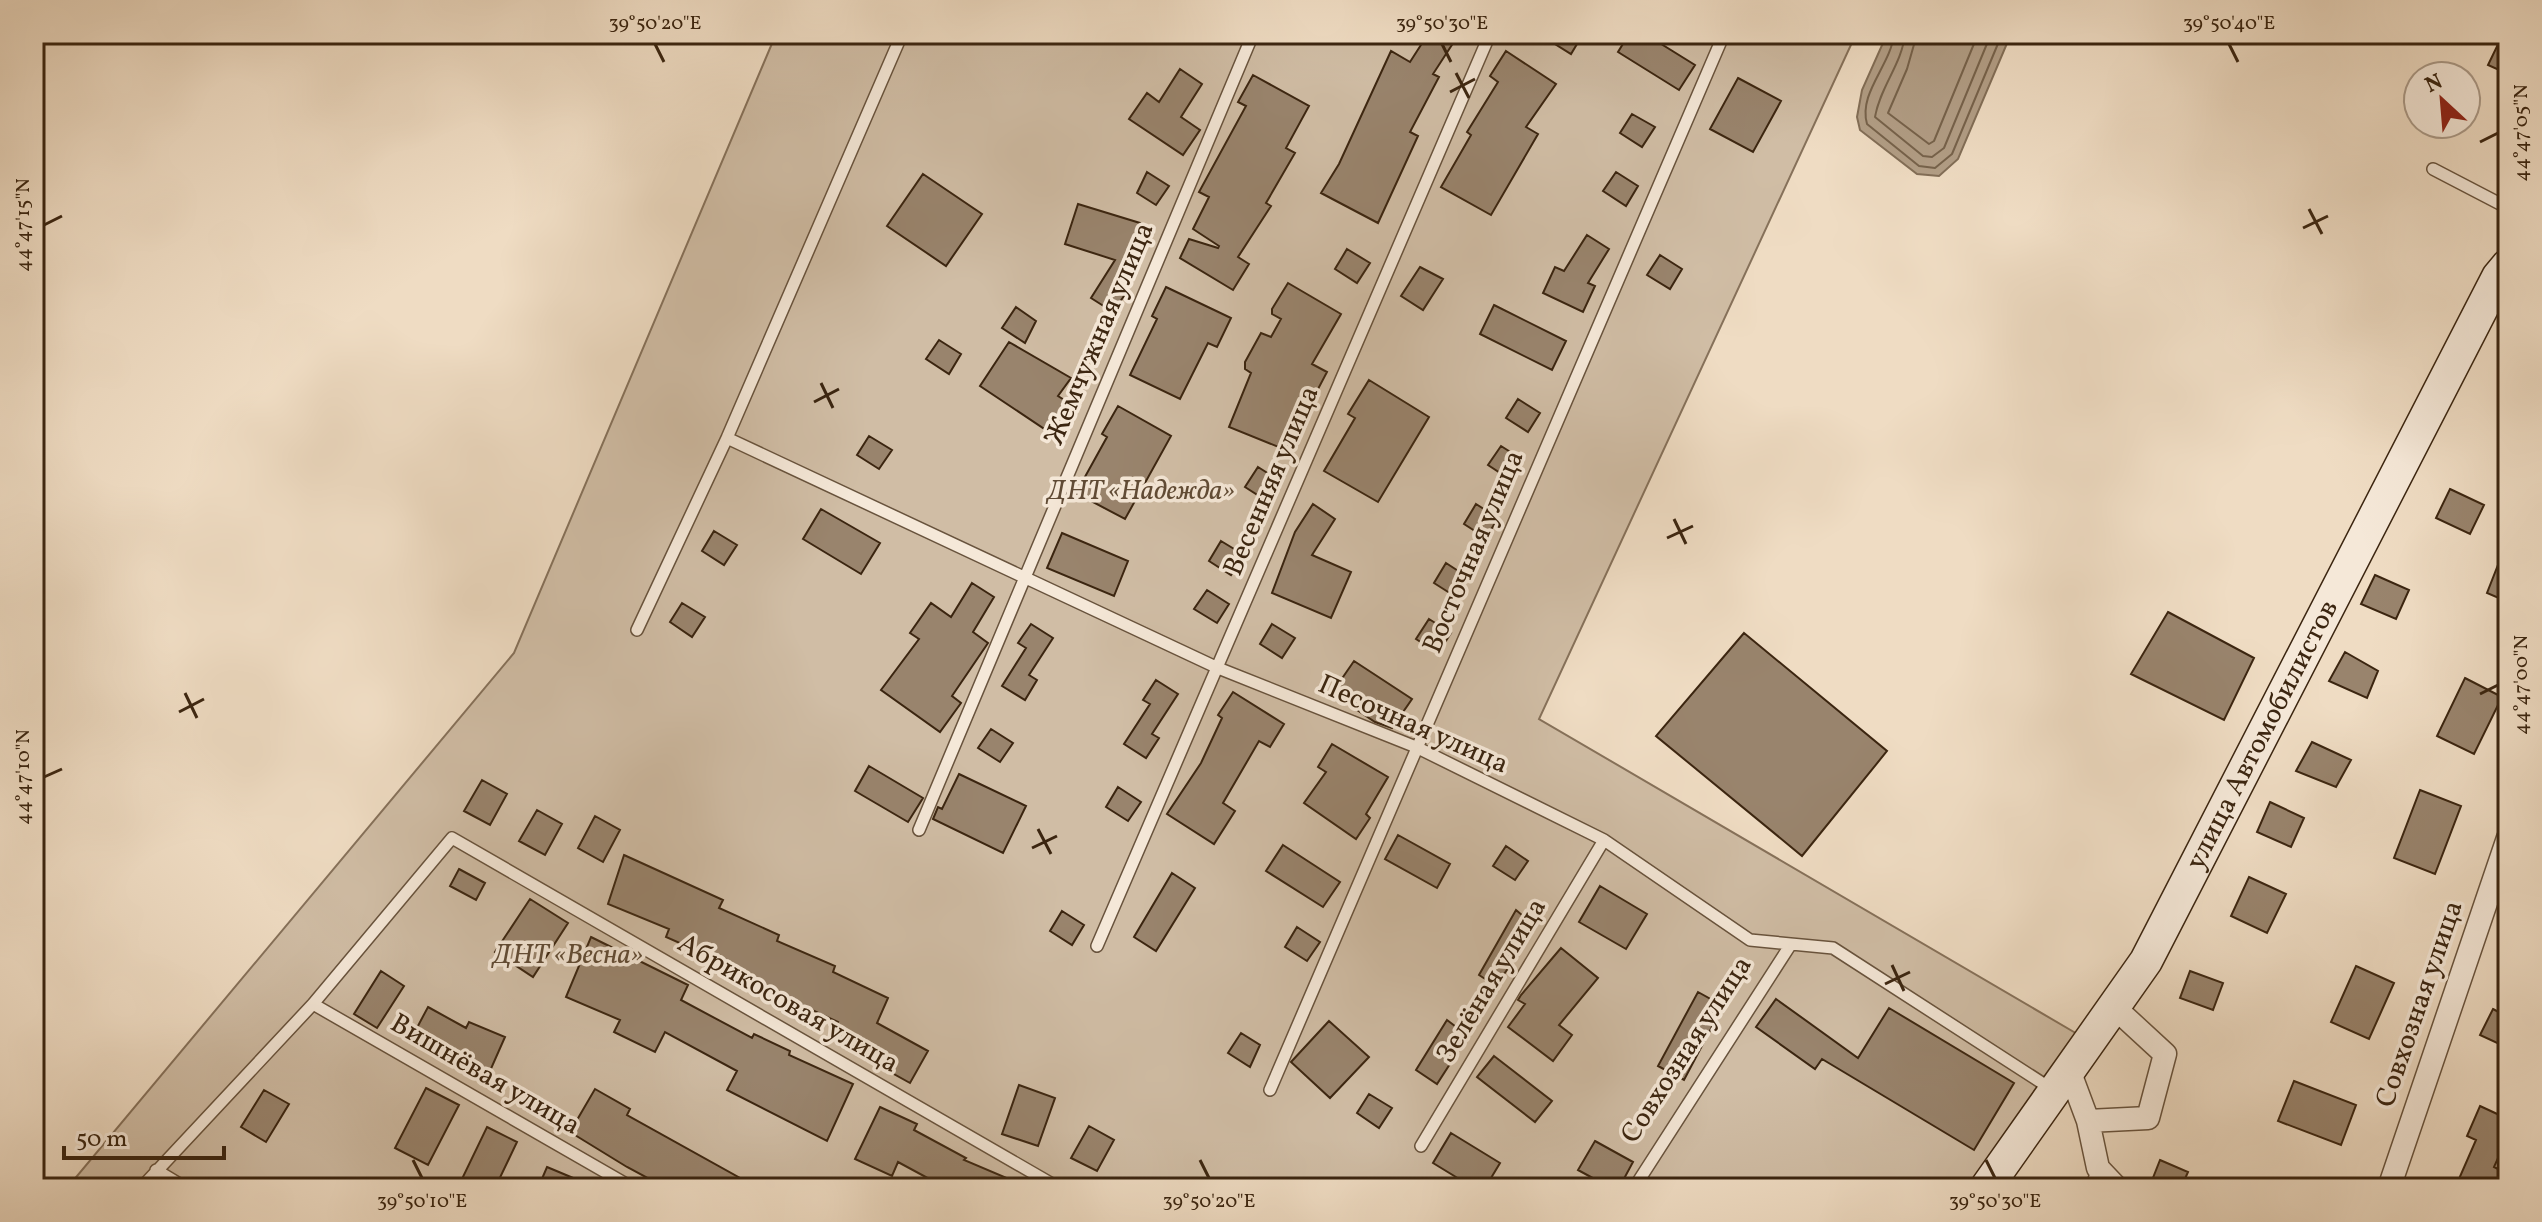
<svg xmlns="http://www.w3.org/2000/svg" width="2542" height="1222" font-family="Vollkorn,serif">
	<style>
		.green { fill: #d0bda5; stroke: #86715a; stroke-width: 2 }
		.water { fill: #b29e86; stroke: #826e57; stroke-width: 2 }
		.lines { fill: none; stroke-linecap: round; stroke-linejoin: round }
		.shore { stroke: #76624b; stroke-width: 2 }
		.building { fill: #99846d; stroke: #3b2510; stroke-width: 2 }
		.lane-casing { stroke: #68533d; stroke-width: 14 }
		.street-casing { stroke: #68533d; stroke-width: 25 }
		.secondary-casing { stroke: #3b2510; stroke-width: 35 }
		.lane { stroke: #f5e8d8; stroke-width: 11 }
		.street { stroke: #f5e8d8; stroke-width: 22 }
		.secondary { stroke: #f5e8d8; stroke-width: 32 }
		.ticks { fill: none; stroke: #3b2510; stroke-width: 3 }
		.labels { text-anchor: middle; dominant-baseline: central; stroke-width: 7; stroke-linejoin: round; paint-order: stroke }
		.street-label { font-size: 28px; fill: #3b2510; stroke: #f5e8d8 }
		.park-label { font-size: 28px; font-style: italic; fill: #604b35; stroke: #f5e8d8 }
		.neatline { fill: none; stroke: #3b2510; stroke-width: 3 }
		.ticks-label { font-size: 20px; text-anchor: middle; fill: #3b2510 }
	</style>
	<rect width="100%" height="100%" fill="#efdcc3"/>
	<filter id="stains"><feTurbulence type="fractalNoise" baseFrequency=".0025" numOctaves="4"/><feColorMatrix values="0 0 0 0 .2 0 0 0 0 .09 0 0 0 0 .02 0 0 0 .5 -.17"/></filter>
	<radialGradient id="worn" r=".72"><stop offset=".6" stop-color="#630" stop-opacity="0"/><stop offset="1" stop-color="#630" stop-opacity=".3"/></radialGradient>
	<path class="green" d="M776,34h1080l-317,685 540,316 -95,153h-1917l447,-535z"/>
	<path class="water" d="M1887,34h124l-53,125 -19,17 -22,-2 -57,-44 -3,-13 5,-27z"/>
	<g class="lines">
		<path class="shore" d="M1894,34c-3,31 -36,59 -27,90l52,42 16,2 17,-14 50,-120
			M1905,34c-3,30 -25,53 -30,83l48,39 9,1 12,-9 47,-114
			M1917,34l-10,35 -19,44 41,31 5,-3 44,-107"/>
	</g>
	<path class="building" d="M1428,34h31l-26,40 6,3 -29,55 8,4 -40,87 -57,-30 18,-29 52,-113 19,11z
		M1539,34h44l-12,20z
		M1629,34h16l50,31 -16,25 -61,-38z
		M2503,34h5v40l-20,-9z
		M1506,51l50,33 -30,43 12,7 -47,81 -50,-28 30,-52 -4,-3 31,-50 -8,-6z
		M1180,69l22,15 -21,33 19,13 -17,25 -54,-36 18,-26 12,9z
		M1253,75l56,31 -23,42 9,5 -29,50 5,3 -33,51 11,7 -16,26 -53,-32 9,-19 29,9 1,-2 -26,-17 16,-32 -10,-5 47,-86 -8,-4z
		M1738,78l43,23 -28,51 -43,-23z
		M1632,114l23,13 -13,20 -22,-14z
		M1147,172l22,14 -13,19 -19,-12z
		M1616,172l22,14 -12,20 -23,-15z
		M923,174l59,40 -36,52 -59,-40z
		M1078,204l62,19 -21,65 7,5 -13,19 -22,-14 24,-38 -50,-16z
		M1587,235l22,14 -21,34 7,3 -12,26 -40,-19 12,-26 9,4z
		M1347,249l23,14 -13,20 -22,-14z
		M1660,255l22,14 -12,20 -23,-14z
		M1420,267l23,12 -20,31 -22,-14z
		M1288,283l53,31 -29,50 15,8 -41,78 -57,-23 22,-54 -6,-4v-7l16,-29 10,4 10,-18 -9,-5v-5z
		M1166,287l65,31 -14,29 -9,-4 -28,56 -50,-24 27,-56 -5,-3z
		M1494,305l72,36 -14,29 -72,-36z
		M1016,307l20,14 -11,22 -23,-15z
		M939,340l22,14 -12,20 -23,-15z
		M1009,342l62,36 -13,18 11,7 -20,29 -69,-46z
		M1369,380l60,37 -51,85 -54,-31 31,-53 -7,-4z
		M1518,399l22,14 -12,19 -22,-14z
		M1118,406l53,30 -46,83 -49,-26 31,-56 -5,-3z
		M869,436l23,14 -13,19 -22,-14z
		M1501,446l22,14 -12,20 -23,-15z
		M1258,467l22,14 -13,20 -22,-14z
		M2450,489l34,16 -14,29 -34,-16z
		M1313,504l22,15 -23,36 39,17 -20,46 -59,-25 23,-61z
		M1476,504l22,14 -12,20 -22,-14z
		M821,509l59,34 -19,31 -58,-35z
		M714,531l23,14 -13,20 -22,-14z
		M1062,533l66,28 -14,35 -67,-28z
		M1221,541l23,14 -13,20 -22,-14z
		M2507,542h1v60l-21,-9z
		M1446,563l23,15 -13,19 -22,-14z
		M2375,575l34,15 -13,29 -35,-15z
		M972,583l22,14 -21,35 15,11 -36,53 9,7 -21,29 -59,-42 38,-51 -9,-6 21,-30 20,14z
		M1207,590l22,14 -12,19 -23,-14z
		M682,603l23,14 -13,20 -22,-15z
		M2168,612l86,46 -30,62 -93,-46z
		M1429,619l22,14 -13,20 -22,-14z
		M1031,624l22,14 -24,37 8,5 -12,20 -23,-14 24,-38 -8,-5z
		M1272,624l23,14 -13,20 -22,-14z
		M1744,633l143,118 -85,105 -146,-120z
		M2345,652l33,19 -11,27 -38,-17z
		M1354,661l58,38 -20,29 -17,-6 -43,-29z
		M2465,678l37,19 -28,57 -37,-18z
		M1156,680l22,14 -26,40 7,4 -13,20 -22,-14 26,-40 -7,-4z
		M1233,692l51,32 -14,23 -11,-6 -36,62 12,8 -21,33 -47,-30 34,-51 21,-45 -4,-3z
		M991,729l22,14 -13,19 -22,-14z
		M2312,742l39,18 -15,27 -40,-16z
		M1332,744l56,33 -22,37 4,4 -14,21 -52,-36 22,-31 -8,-5z
		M869,766l54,32 -15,24 -53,-31z
		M959,774l67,32 -23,47 -70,-34 5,-12 4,2z
		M482,780l25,14 -17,31 -26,-14z
		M1118,787l23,15 -13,19 -22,-14z
		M2420,790l41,16 -26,68 -41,-16z
		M2270,802l34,16 -13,29 -34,-15z
		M537,810l25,14 -17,31 -26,-14z
		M595,816l25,14 -17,32 -25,-14z
		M1398,835l52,29 -13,24 -52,-29z
		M1283,845l57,37 -17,25 -57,-36z
		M1506,846l22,15 -13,19 -22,-14z
		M624,855l99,45 -4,8 60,27 -2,6 58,25 -2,6 55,26 -11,25 51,28 -18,32 -25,-14 3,-7 -56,-26 6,-14 -116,-54 3,-5 -59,-26 3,-8 -61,-25z
		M459,869l26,14 -9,17 -26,-14z
		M1172,873l23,15 -39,63 -22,-14z
		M2249,877l37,17 -19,39 -36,-17z
		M1600,886l47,28 -21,35 -47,-27z
		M530,899l38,24 -35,54 -38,-25z
		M1516,910l20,17 -40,59 -17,-11z
		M1062,911l22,14 -12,20 -22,-14z
		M1297,927l23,15 -13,19 -22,-14z
		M591,937l97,48 -7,15 71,38 2,-4 36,17 -1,4 64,29 -26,57 -100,-51 10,-19 -72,-39 -10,20 -41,-20 6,-12 -54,-23z
		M1561,948l37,30 -39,47 13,10 -19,26 -45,-34 17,-23 -7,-4 3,-5z
		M2356,966l38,17 -25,56 -38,-17z
		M381,971l23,15 -27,42 -23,-14z
		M2190,971l33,12 -10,27 -33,-12z
		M1698,992l25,14 -39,74 -26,-14z
		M1776,999l82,59 31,-50 125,75 -40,67 -152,-91 -7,10 -59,-42z
		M428,1007l38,21 3,-6 36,15 -19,43 -36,-15 2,-4 -41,-22z
		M2493,1009l15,8v31l-28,-13z
		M1447,1020l21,16 -31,48 -21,-14z
		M1329,1021l40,36 -39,41 -39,-36z
		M1241,1033l19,12 -10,22 -22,-14z
		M1494,1056l58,45 -17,21 -58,-45z
		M2294,1081l62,24 -15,40 -63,-24z
		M1019,1085l36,13 -17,48 -36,-12z
		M426,1088l33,17 -31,60 -33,-17z
		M595,1089l35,20 -3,6 131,73h-92l-39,-21 -57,-35z
		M264,1090l25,14 -23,38 -25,-15z
		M1369,1094l23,14 -13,20 -22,-15z
		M2480,1106l28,13v17l-14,31 14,7 -6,14h-47l21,-48 -9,-4z
		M880,1107l37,17 -3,6 52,28 -2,2 66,28h-84l-48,-26 -6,14 -37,-17z
		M1089,1126l25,14 -17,31 -26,-13z
		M487,1127l30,15 -22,46h-25l-10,-5z
		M1451,1133l49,30 -15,25h-11l-41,-25z
		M1595,1141l38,21 -14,26h-8l-33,-18z
		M2160,1160l28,12 -7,16h-32z
		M547,1167l50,21h-59z"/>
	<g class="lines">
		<defs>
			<path id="lane" d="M2433,169l75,39
				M727,438l491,230 198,79 188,93 146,100 83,8 220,142
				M637,630l90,-192 175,-404
				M919,830l334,-796
				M1097,946l393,-912
				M313,1004l320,184
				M1270,1090l454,-1056
				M1421,1146l183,-306
				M156,1170l30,18
				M141,1188l172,-184 139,-166 607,350
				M1634,1188l157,-244
				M2091,1188l7,-20"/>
			<path id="street" d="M2069,1070l19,51 10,47 19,20
				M2088,1121l60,-3 17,-64 -51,-47
				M2389,1188l119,-350"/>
			<g id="secondary">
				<path id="s1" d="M1986,1188l160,-227 352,-684 10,-12"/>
			</g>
		</defs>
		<use href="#lane" class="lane-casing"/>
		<use href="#street" class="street-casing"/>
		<use href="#secondary" class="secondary-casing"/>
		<use href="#lane" class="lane"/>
		<use href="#street" class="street"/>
		<use href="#secondary" class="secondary"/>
	</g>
	<path class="ticks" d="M655,44l9,18M1442,44l9,18M2229,44l9,18M1456,73l13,25M1450,92l25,-13M2480,142l18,-9M2309,209l13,25M44,225l18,-9M2303,228l25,-12M821,383l12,25M814,402l25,-13M1674,519l12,25M1667,538l26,-12M185,693l12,25M2480,694l18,-9M179,712l25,-13M44,777l18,-8M1038,829l13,25M1032,848l25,-12M1892,965l12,26M1885,984l25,-12M413,1160l9,18M1200,1160l9,18M1986,1160l9,18"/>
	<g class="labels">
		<g class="street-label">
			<text transform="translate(1100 334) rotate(-67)">Жемчужная улица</text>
			<text transform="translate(1272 481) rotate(-67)">Весенняя улица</text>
			<text transform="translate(1474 552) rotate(-67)">Восточная улица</text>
			<text transform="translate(1413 725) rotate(24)">Песочная улица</text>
			<text stroke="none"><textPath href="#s1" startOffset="532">улица Автомобилистов</textPath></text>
			<text transform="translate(1492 981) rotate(-59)">Зелёная улица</text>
			<text transform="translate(788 1004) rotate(30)">Абрикосовая улица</text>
			<text transform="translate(2420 1004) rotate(-71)">Совхозная улица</text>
			<text transform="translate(1687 1050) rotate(-57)">Совхозная улица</text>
			<text transform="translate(485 1075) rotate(30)">Вишнёвая улица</text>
		</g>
		<g class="park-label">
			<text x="1141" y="491">ДНТ «Надежда»</text>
			<text x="568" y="955">ДНТ «Весна»</text>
		</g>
	</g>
	<rect width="2542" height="1222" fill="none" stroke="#efdcc3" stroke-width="88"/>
	<g transform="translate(2442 100) rotate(334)"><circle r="38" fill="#f5e8d8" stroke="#ab9a88" stroke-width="2"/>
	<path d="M0-6L14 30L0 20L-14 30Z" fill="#8f2418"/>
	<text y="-12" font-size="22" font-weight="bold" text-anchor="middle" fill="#3b2510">N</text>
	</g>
	<path d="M64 1146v12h160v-12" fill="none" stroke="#3b2510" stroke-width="4"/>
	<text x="76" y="1146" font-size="24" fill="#3b2510" stroke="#f5e8d8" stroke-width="6" paint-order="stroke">50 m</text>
	<rect x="44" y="44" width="2454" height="1134" class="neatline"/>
	<g class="ticks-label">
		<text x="655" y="29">39°50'20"E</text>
		<text x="1442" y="29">39°50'30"E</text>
		<text x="2229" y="29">39°50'40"E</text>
		<text transform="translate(2520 133) rotate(-90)" y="7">44°47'05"N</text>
		<text transform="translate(22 225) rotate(-90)" y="7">44°47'15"N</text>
		<text transform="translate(2520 685) rotate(-90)" y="7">44°47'00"N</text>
		<text transform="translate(22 777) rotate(-90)" y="7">44°47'10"N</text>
		<text x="422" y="1207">39°50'10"E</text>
		<text x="1209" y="1207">39°50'20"E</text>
		<text x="1995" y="1207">39°50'30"E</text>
	</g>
	<rect width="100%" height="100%" filter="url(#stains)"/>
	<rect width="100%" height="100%" fill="url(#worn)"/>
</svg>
